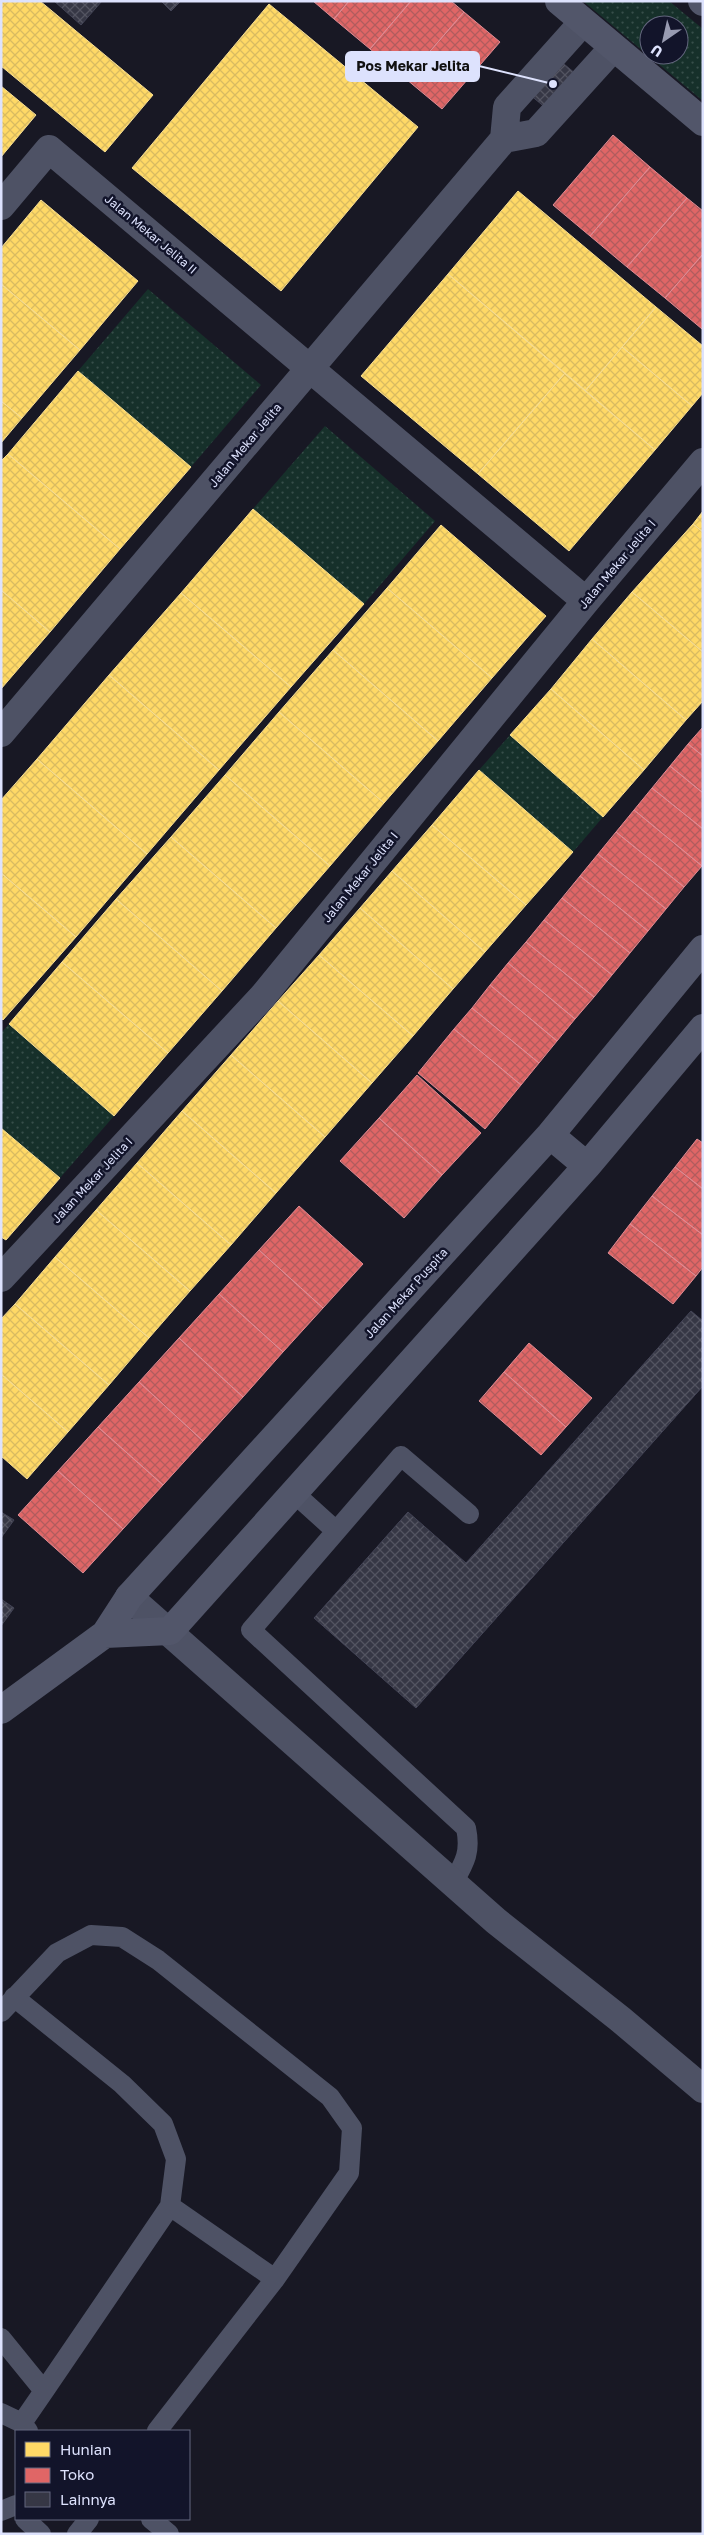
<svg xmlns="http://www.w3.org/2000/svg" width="704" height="2535" font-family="'Golos Text',sans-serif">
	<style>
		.grass { fill: url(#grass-dots); fill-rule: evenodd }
		.homes { fill: url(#homes-cross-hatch); stroke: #f5dc93 }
		.shops { fill: url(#shops-cross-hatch); stroke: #df8b93 }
		.building { fill: url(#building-cross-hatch); stroke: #434456 }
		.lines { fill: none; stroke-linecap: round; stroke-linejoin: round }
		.lane { stroke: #4e5265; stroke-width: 20 }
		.street { stroke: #4e5265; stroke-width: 28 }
		.secondary { stroke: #52566a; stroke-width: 28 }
		.labels { text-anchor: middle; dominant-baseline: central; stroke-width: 5; stroke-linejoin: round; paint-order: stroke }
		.street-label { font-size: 12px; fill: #dde2fd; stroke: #12142a }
		.leader { fill: none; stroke: #dde2fd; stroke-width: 2 }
		.callout-dot { fill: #dde2fd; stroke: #12142a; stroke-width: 2 }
		.callout { fill: #dde2fd; stroke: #dde2fd; stroke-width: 2 }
		.callout-label { font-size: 14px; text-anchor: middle; font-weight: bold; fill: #111 }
	</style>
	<defs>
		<pattern id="grass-dots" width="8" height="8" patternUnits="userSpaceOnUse" patternTransform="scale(1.25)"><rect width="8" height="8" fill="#16302a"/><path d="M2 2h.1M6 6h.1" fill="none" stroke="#374e4a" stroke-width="1.8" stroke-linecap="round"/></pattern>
		<pattern id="homes-cross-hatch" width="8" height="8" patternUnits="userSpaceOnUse" patternTransform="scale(1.25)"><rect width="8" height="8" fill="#ffd966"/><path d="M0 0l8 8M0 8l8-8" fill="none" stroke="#d9bb61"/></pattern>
		<pattern id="shops-cross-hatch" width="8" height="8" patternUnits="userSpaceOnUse" patternTransform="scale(1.25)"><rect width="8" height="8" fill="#e06666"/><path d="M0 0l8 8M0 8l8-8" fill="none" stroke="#b15c5e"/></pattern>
		<pattern id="building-cross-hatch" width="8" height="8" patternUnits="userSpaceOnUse" patternTransform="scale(1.25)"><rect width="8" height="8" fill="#363745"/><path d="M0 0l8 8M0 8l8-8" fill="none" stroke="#535461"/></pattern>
	</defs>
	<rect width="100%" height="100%" fill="#181824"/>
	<path class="grass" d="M583,1h86l34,28v72zM649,25h30v30h-30z
		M148,289l113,96 -70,82 -113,-96z
		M325,426l110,95 -71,83 -111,-95z
		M510,735l93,82 -30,35 -94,-82z
		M9,1024l105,92 -54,62 -59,-50v-95z"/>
	<path class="homes" d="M1,1h39l113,94 -48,57 -104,-86z
		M269,4l149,123 -137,164 -149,-123z
		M1,86l35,29 -35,42z
		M518,191l138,116 -71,84 -137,-117z
		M41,200l97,81 -58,69 -79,-66v-36z
		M448,274l117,99 -87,101 -117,-98z
		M1,284l79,66 -58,68 -21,-17z
		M656,307l47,39v47l-11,13 -70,-59z
		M622,347l70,59 -37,44 -70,-59z
		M78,371l113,96 -71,82 -112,-95z
		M565,373l90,77 -86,101 -91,-77z
		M1,401l21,17 -21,25z
		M8,454l112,95 -70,83 -49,-42v-129z
		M253,509l111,95 -73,83 -110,-94z
		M703,511v21l-10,-8z
		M693,524l10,8v120l-71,-60z
		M441,525l105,91 -54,62 -105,-90z
		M387,588l105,90 -54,63 -105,-91z
		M1,590l49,42 -49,57z
		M632,592l71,60v49l-17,19 -94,-81z
		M181,593l110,94 -72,83 -110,-95z
		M592,639l94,81 -42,50 -93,-81z
		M333,650l105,91 -54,62 -105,-91z
		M109,675l110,95 -72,84 -110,-95z
		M551,689l93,81 -41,47 -93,-82z
		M279,712l105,91 -54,63 -105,-91z
		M37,759l110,95 -71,83 -75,-64v-73z
		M479,770l94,82 -47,53 -94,-80z
		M225,775l105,91 -54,62 -105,-91z
		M432,825l94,80 -41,47 -93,-81z
		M171,837l105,91 -54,63 -106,-92z
		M392,871l93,81 -32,37 -93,-81z
		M1,873l75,64 -73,83 -2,-2z
		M116,899l106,92 -54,62 -106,-91z
		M360,908l93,81 -40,47 -94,-81z
		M319,955l94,81 -41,47 -94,-82z
		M62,962l106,91 -54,63 -105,-92z
		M278,1001l94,82 -47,54 -94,-82z
		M231,1055l94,82 -49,56 -94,-82z
		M182,1111l94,82 -45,52 -94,-82z
		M1,1128l59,50 -54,62 -5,-3z
		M137,1163l94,82 -41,46 -94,-81z
		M96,1210l94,81 -41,47 -94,-81z
		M55,1257l94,81 -40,47 -94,-81z
		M15,1304l94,81 -41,47 -67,-58v-55z
		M1,1374l67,58 -41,47 -26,-23z"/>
	<path class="shops" d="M313,1h36l-15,18z
		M349,1h62l-41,48 -36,-30z
		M411,1h40l13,11 -58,67 -36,-30z
		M464,12l36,30 -58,67 -36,-30z
		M613,135l37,32 -60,69 -37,-31z
		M650,167l37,31 -60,69 -37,-31z
		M687,198l16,13v43l-38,44 -38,-31z
		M703,254v74l-1,1 -37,-31z
		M703,727v29l-15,-12z
		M688,744l15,12v37l-33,-27z
		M670,766l33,27v36l-51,-41z
		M652,788l51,41 -1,37 -68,-56z
		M634,810l68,56 -18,21 -68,-55z
		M616,832l68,55 -18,22 -68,-55z
		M598,854l68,55 -18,22 -68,-55z
		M580,876l68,55 -18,22 -68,-55z
		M562,898l68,55 -18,22 -68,-55z
		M544,920l68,55 -18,22 -68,-55z
		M526,942l68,55 -19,22 -67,-56z
		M508,963l67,56 -18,22 -67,-56z
		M490,985l67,56 -18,22 -67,-55z
		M472,1008l67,55 -18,22 -67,-56z
		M454,1029l67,56 -36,44 -67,-56z
		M417,1075l64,58 -39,42 -63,-57z
		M379,1118l63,57 -38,43 -64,-57z
		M697,1139l6,4v46l-28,-22z
		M675,1167l28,22v46l-51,-39z
		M652,1196l51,39v32l-7,9 -66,-52z
		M299,1206l64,58 -40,44 -64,-58z
		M630,1224l66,52 -23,28 -65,-51z
		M259,1250l64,58 -40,44 -64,-58z
		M219,1294l64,58 -40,45 -64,-59z
		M179,1338l64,59 -40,44 -64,-59z
		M529,1343l63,55 -26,29 -62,-55z
		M504,1372l62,55 -25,28 -62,-54z
		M139,1382l64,59 -40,44 -65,-58z
		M98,1427l65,58 -40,44 -65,-58z
		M58,1471l65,58 -40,44 -65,-58z"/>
	<path class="building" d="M54,1h48l-21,24z
		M161,1h20l-10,10z
		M558,59l18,15 -29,35 -18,-15z
		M691,1311l12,10v65l-287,322 -102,-90 94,-106 58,51z
		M1,1512l13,8 -13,18z
		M1,1599l13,9 -13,18z"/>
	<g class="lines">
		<path class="lane" d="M294,1493l42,38
			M453,1883c12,-21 18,-31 13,-55l-215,-198 150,-174 68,58
			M14,1997l108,87 41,40 13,35 -6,47 -126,185
			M1,2012l56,-59 34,-18 31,2 36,23 172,137 22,31 -3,45 -74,106 -118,152
			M170,2206l105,73
			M1,2338l43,53 -22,32
			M1,2413l21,10 6,8
			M1,2511l15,-6
			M25,2519l16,15
			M151,2519l18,15
			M77,2534l12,-15"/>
		<path class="street" d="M504,139l32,-6 77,-85
			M1,206l48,-57 537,452
			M1,733l503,-594 3,-32 76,-85
			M1,1278l262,-282 323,-395 117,-139
			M129,1597l367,324 124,98 83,70"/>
		<path class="secondary" d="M559,1l144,121
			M702,1l1,1
			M550,1135l37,31
			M105,1634l65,-3 417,-465 116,-138
			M1,1710l104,-76 24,-37 421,-462 153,-186"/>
	</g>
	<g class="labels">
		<g class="street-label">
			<text transform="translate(151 234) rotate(40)">Jalan Mekar Jelita II</text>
			<text transform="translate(245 445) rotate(-50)">Jalan Mekar Jelita</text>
			<text transform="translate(617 564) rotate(-50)">Jalan Mekar Jelita I</text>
			<text transform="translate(360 877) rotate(-51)">Jalan Mekar Jelita I</text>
			<text transform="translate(92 1180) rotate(-47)">Jalan Mekar Jelita I</text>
			<text transform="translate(406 1293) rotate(-48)">Jalan Mekar Puspita</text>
		</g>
	</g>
	<path class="leader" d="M553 84L479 66"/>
	<circle class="callout-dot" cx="553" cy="84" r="5"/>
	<rect class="callout" x="346" y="52" width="133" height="29" rx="5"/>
	<g class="callout-label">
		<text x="413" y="71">Pos Mekar Jelita</text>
	</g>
	<rect width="704" height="2535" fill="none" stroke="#dde2fd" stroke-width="5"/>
	<rect x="15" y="2430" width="175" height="90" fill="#12142a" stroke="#63667e"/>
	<rect x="25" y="2442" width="25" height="15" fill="#ffd966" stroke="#63667e"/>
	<text x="60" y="2455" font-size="15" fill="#dde2fd">Hunian</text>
	<rect x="25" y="2468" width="25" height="15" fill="#e06666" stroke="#63667e"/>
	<text x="60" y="2480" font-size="15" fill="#dde2fd">Toko</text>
	<rect x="25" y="2492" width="25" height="15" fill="#363745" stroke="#63667e"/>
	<text x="60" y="2505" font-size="15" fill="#dde2fd">Lainnya</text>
	<g transform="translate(664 40) rotate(214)"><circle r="24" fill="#12142a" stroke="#63667e"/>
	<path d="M0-4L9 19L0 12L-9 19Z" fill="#989bb1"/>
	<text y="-8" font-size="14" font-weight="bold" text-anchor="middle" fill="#dde2fd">U</text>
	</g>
</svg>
